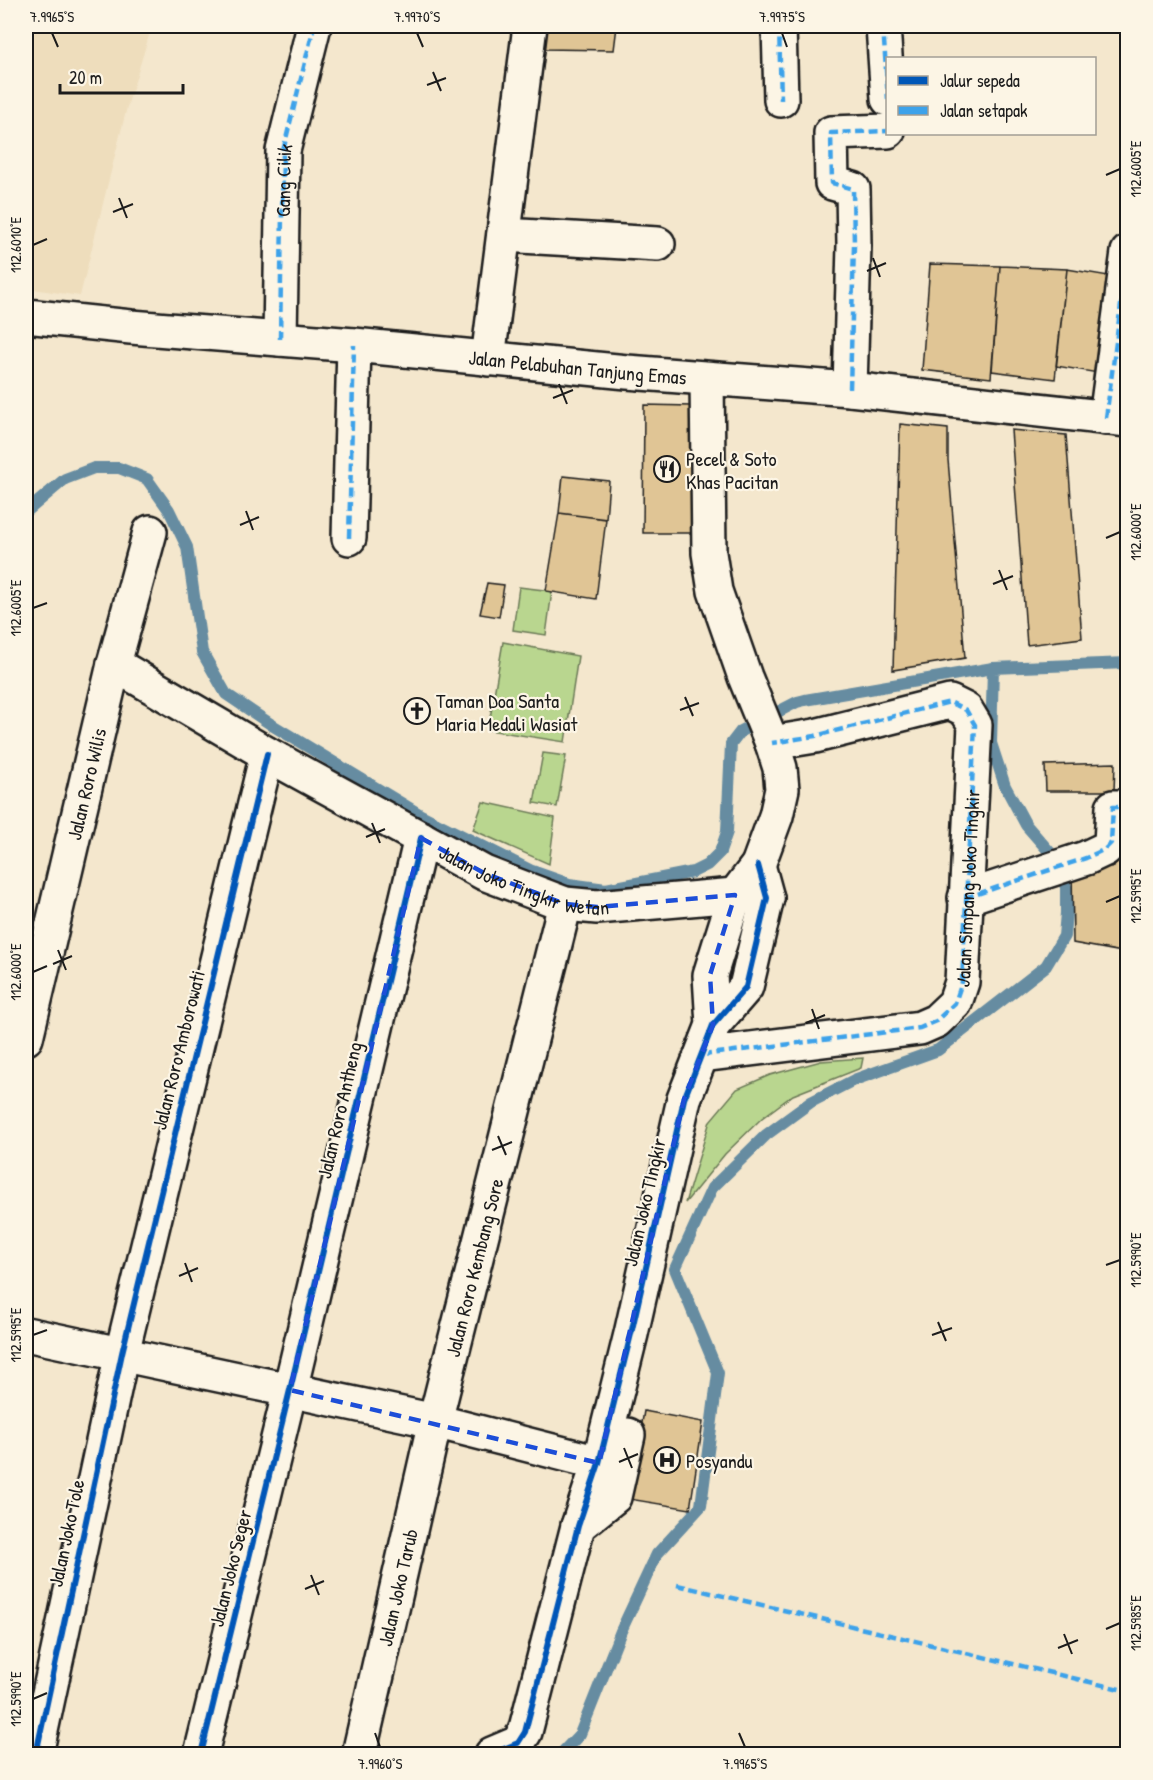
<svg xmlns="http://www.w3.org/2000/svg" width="1153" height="1780" font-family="'Patrick Hand',sans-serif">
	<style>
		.built { fill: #eeddbc }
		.green { fill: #b9d68f; stroke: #6a7956; stroke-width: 1.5 }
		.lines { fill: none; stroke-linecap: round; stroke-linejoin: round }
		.stream { stroke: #668ca1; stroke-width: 12 }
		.building { fill: #e0c595; stroke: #1c1c1c; stroke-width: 1.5 }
		.minor-casing { stroke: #1c1c1c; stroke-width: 38 }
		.major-casing { stroke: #1c1c1c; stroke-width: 38 }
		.minor { stroke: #fcf5e5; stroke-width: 33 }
		.major { stroke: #fcf5e5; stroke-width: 33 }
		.quiet { stroke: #3da2ea; stroke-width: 4.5; stroke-dasharray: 9 4.5; stroke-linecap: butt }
		.cycleway-casing { stroke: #fcf5e5; stroke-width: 10 }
		.cycleway { stroke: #0057b8; stroke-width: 6 }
		.marked { fill: none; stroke: #1d4ed8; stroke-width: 4.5; stroke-dasharray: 12 8; stroke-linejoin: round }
		.ticks { fill: none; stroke: #1c1c1c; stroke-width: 2 }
		.labels { text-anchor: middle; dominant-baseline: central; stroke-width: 4.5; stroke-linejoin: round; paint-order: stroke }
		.street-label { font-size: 20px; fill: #1c1c1c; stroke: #fcf5e5 }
		.poi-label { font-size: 20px; fill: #1c1c1c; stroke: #fcf5e5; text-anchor: start }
		.neatline { fill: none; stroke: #1c1c1c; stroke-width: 2 }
		.ticks-label { font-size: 15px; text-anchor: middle; fill: #1c1c1c }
	</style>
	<rect width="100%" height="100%" fill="#f4e7cd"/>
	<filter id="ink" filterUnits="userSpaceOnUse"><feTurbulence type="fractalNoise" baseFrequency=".0167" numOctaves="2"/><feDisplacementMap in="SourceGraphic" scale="12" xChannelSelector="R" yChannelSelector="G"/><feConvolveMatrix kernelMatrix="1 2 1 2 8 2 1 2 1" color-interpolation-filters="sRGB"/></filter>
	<g filter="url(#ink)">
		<path class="built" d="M26,26h126l-25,81 -47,189 -54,-8z"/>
		<path class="green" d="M519,587l33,4 -6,44 -33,-5z
			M503,642l75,14 -13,86 -77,-12z
			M543,753l23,3 -9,51 -23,-4z
			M483,802l72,16 -6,46 -76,-34z
			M736,924l7,1 1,6 -15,55 -6,-1z
			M863,1058l-2,10 -68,27 -31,23 -37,36 -40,49 25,-82 27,-32 33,-14 51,-14z"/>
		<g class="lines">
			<path class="stream" d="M26,512l39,-33 29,-11h25l28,11 22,31 18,37 15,105 24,42 46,31 147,89 113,57 37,13 37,5 87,-17 14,-7 13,-13 7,-20 4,-88 10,-13 56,-29 8,-2 188,-32 135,-5
				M561,1754l19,-20 41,-103 36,-77 44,-48 17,-133 -43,-104 37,-81 54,-53 45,-33 43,-22 84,-30 108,-84 18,-30 2,-23v-26l-12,-30 -28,-32 -21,-39 -14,-43 2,-75"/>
		</g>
		<path class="building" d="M547,26h70l-3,24 -71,-1z
			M930,264l70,2 -9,112 -69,-8z
			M1000,266l67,3 -12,110 -63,-8z
			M1067,269l42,7 -11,97 -42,-7z
			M644,405l47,1v127h-48z
			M900,424l48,5v31l17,198 -72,12z
			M1011,430l55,5 16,203 -55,7z
			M563,476l46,5 -3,38 -47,-6z
			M559,513l47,6 -10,80 -50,-8z
			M487,583l17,2 -5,32 -19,-3z
			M1115,763l-1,28h-68l-1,-26z
			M1117,815h11v138l-55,-10 -1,-79 42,3z
			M644,1411l59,11 -13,87 -61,-10z"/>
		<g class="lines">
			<defs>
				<g id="minor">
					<path d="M779,26l2,74"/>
					<path d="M883,26l5,73"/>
					<path d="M504,235l154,9"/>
					<path id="s1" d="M280,339l3,-188 31,-125"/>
					<path d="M488,359l42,-333"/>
					<path d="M707,379l2,174 6,38 30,86 27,66 8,25 2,21 -6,27 -18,49 -23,30 -25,80 3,50"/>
					<path d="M850,389l4,-144 -1,-56 -21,-6 -1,-50 57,-2"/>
					<path d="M1106,418l22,-166"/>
					<path d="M349,538l5,-193"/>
					<path id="s2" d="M114,664l153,90 217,119 81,31 32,3 138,-12 32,3"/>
					<path d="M965,898l121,-40 19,-9 6,-6 2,-36h15"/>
					<path id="s3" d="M26,1038l88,-374 36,-132"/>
					<path d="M702,1055l218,-27 16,-7 19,-18 7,-21 13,-257 -9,-15 -16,-8 -135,34 -43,7"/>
					<path d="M26,1334l409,87 164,42"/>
					<path d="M578,1526l36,-29 14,-62"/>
					<path d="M36,1754l86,-401 145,-599"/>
					<path d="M201,1754l89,-364 131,-552"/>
					<path id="s4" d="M359,1754l76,-333 130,-517"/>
					<path d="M492,1754l26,-11 7,-11 53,-206 21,-63 32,-129 53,-235 29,-74 33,-38 21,-89 -9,-33"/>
				</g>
				<g id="major">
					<path id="s5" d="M26,316l105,11 223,18 273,27 223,17 278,31"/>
				</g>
			</defs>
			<use href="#minor" class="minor-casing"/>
			<use href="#major" class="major-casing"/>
			<use href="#minor" class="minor"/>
			<use href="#major" class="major"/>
			<g class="quiet">
				<path d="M779,26l2,74"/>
				<path d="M883,26l5,73"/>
				<path d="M280,339l3,-188 31,-125"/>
				<path d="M850,389l4,-144 -1,-56 -21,-6 -1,-50 57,-2"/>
				<path d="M1106,418l22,-166"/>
				<path d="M349,538l5,-193"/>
				<path d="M965,898l121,-40 19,-9 6,-6 2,-36h15"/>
				<path id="s6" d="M702,1055l218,-27 16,-7 19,-18 7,-21 13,-257 -9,-15 -16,-8 -135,34 -43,7"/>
				<path d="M677,1585l451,106"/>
			</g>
			<defs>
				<path id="cycleway" d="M36,1754l86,-401 145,-599
					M201,1754l89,-364 131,-552
					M492,1754l26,-11 7,-11 53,-206 21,-63 32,-129 53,-235 29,-74 33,-38 21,-89 -9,-33"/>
			</defs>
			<use href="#cycleway" class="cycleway-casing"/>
			<use href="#cycleway" class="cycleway"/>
		</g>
	</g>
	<path class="marked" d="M421,838l63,35 81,31 32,3 138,-12 -25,80 3,50 -29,74 -85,364 -309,-73z"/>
	<path class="ticks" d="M52,33l6,14M417,33l6,14M782,33l5,14M433,72l8,19M427,85l19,-7M1106,175l14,-6M119,198l8,20M113,212l20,-8M33,245l14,-6M873,258l7,19M867,271l19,-8M559,384l8,20M553,398l20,-8M246,511l7,19M240,525l19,-8M1106,538l14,-6M999,570l8,20M993,584l20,-8M33,608l14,-5M685,697l8,19M680,710l19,-7M372,823l8,20M366,837l19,-8M1106,902l14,-6M58,950l8,20M53,964l19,-8M33,972l14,-6M812,1009l7,20M806,1023l19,-8M498,1136l8,19M492,1150l20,-8M185,1263l7,19M1106,1265l14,-5M179,1276l19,-8M938,1322l8,19M33,1335l14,-5M932,1335l20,-7M624,1448l8,20M619,1462l19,-8M311,1575l8,20M305,1589l19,-8M1106,1629l14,-6M1064,1634l8,20M1058,1648l20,-8M33,1699l14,-6M375,1733l5,14M739,1733l6,14"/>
	<defs>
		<symbol id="restaurant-ring" viewBox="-11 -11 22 22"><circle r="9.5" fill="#fcf5e5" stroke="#1c1c1c" stroke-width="1.5"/><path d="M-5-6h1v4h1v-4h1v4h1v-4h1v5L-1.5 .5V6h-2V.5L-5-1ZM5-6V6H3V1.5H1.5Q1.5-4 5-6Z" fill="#1c1c1c"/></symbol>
		<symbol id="church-ring" viewBox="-11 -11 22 22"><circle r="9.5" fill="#fcf5e5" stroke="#1c1c1c" stroke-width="1.5"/><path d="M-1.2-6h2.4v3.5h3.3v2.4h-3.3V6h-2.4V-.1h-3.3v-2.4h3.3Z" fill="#1c1c1c"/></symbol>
		<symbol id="hospital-ring" viewBox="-11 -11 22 22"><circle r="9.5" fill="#fcf5e5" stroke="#1c1c1c" stroke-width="1.5"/><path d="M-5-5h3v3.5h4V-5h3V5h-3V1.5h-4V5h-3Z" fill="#1c1c1c"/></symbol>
	</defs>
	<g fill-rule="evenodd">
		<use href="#restaurant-ring" x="652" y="454" width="30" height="30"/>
		<use href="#church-ring" x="402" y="696" width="30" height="30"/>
		<use href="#hospital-ring" x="652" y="1445" width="30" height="30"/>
	</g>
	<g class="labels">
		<g class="street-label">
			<text stroke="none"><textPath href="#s1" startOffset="159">Gang Cilik</textPath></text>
			<text stroke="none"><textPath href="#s5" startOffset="554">Jalan Pelabuhan Tanjung Emas</textPath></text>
			<text stroke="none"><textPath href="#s3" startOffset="261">Jalan Roro Wilis</textPath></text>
			<text stroke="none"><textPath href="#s2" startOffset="466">Jalan Joko Tingkir Wetan</textPath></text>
			<text stroke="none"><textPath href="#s6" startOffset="380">Jalan Simpang Joko Tingkir</textPath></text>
			<text transform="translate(178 1050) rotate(-76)">Jalan Roro Amborowati</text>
			<text transform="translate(339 1110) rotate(-77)">Jalan Roro Antheng</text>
			<text transform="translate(644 1202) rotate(-77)">Jalan Joko TIngkir</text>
			<text stroke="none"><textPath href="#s4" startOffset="500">Jalan Roro Kembang Sore</textPath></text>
			<text transform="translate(66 1533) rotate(-78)">Jalan Joko Tole</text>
			<text transform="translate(230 1568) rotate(-76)">Jalan Joko Seger</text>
			<text stroke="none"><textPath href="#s4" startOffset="171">Jalan Joko Tarub</textPath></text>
		</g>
		<g class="poi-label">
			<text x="686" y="458">Pecel &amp; Soto<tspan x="686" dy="23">Khas Pacitan</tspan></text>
			<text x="436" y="700">Taman Doa Santa<tspan x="436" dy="23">Maria Medali Wasiat</tspan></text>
			<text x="686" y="1460">Posyandu</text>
		</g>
	</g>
	<rect width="1153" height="1780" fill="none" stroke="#fcf5e5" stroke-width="66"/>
	<rect x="886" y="57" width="210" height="78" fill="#fcf5e5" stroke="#a29e95" stroke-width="1.5"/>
	<rect x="898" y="76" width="30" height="9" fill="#0057b8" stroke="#a29e95" stroke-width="1.5"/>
	<text x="940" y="87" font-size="18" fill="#1c1c1c">Jalur sepeda</text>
	<rect x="898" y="106" width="30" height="9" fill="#3da2ea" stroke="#a29e95" stroke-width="1.5"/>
	<text x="940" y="117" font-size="18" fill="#1c1c1c">Jalan setapak</text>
	<path d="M60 84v9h123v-9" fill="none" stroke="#1c1c1c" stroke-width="3"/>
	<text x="69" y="84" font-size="18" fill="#1c1c1c" stroke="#fcf5e5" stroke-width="4.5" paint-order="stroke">20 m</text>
	<rect x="33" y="33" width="1087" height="1714" class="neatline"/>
	<g class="ticks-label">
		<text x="52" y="22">7.9965°S</text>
		<text x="417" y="22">7.9970°S</text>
		<text x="782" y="22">7.9975°S</text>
		<text transform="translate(1136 169) rotate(-90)" y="5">112.6005°E</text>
		<text transform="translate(16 245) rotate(-90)" y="5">112.6010°E</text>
		<text transform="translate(1136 532) rotate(-90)" y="5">112.6000°E</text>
		<text transform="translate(16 608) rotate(-90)" y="5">112.6005°E</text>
		<text transform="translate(1136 896) rotate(-90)" y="5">112.5995°E</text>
		<text transform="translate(16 972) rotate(-90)" y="5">112.6000°E</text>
		<text transform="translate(1136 1260) rotate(-90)" y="5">112.5990°E</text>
		<text transform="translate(16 1335) rotate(-90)" y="5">112.5995°E</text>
		<text transform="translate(1136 1623) rotate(-90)" y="5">112.5985°E</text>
		<text transform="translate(16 1699) rotate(-90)" y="5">112.5990°E</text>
		<text x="380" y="1769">7.9960°S</text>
		<text x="745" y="1769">7.9965°S</text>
	</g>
</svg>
